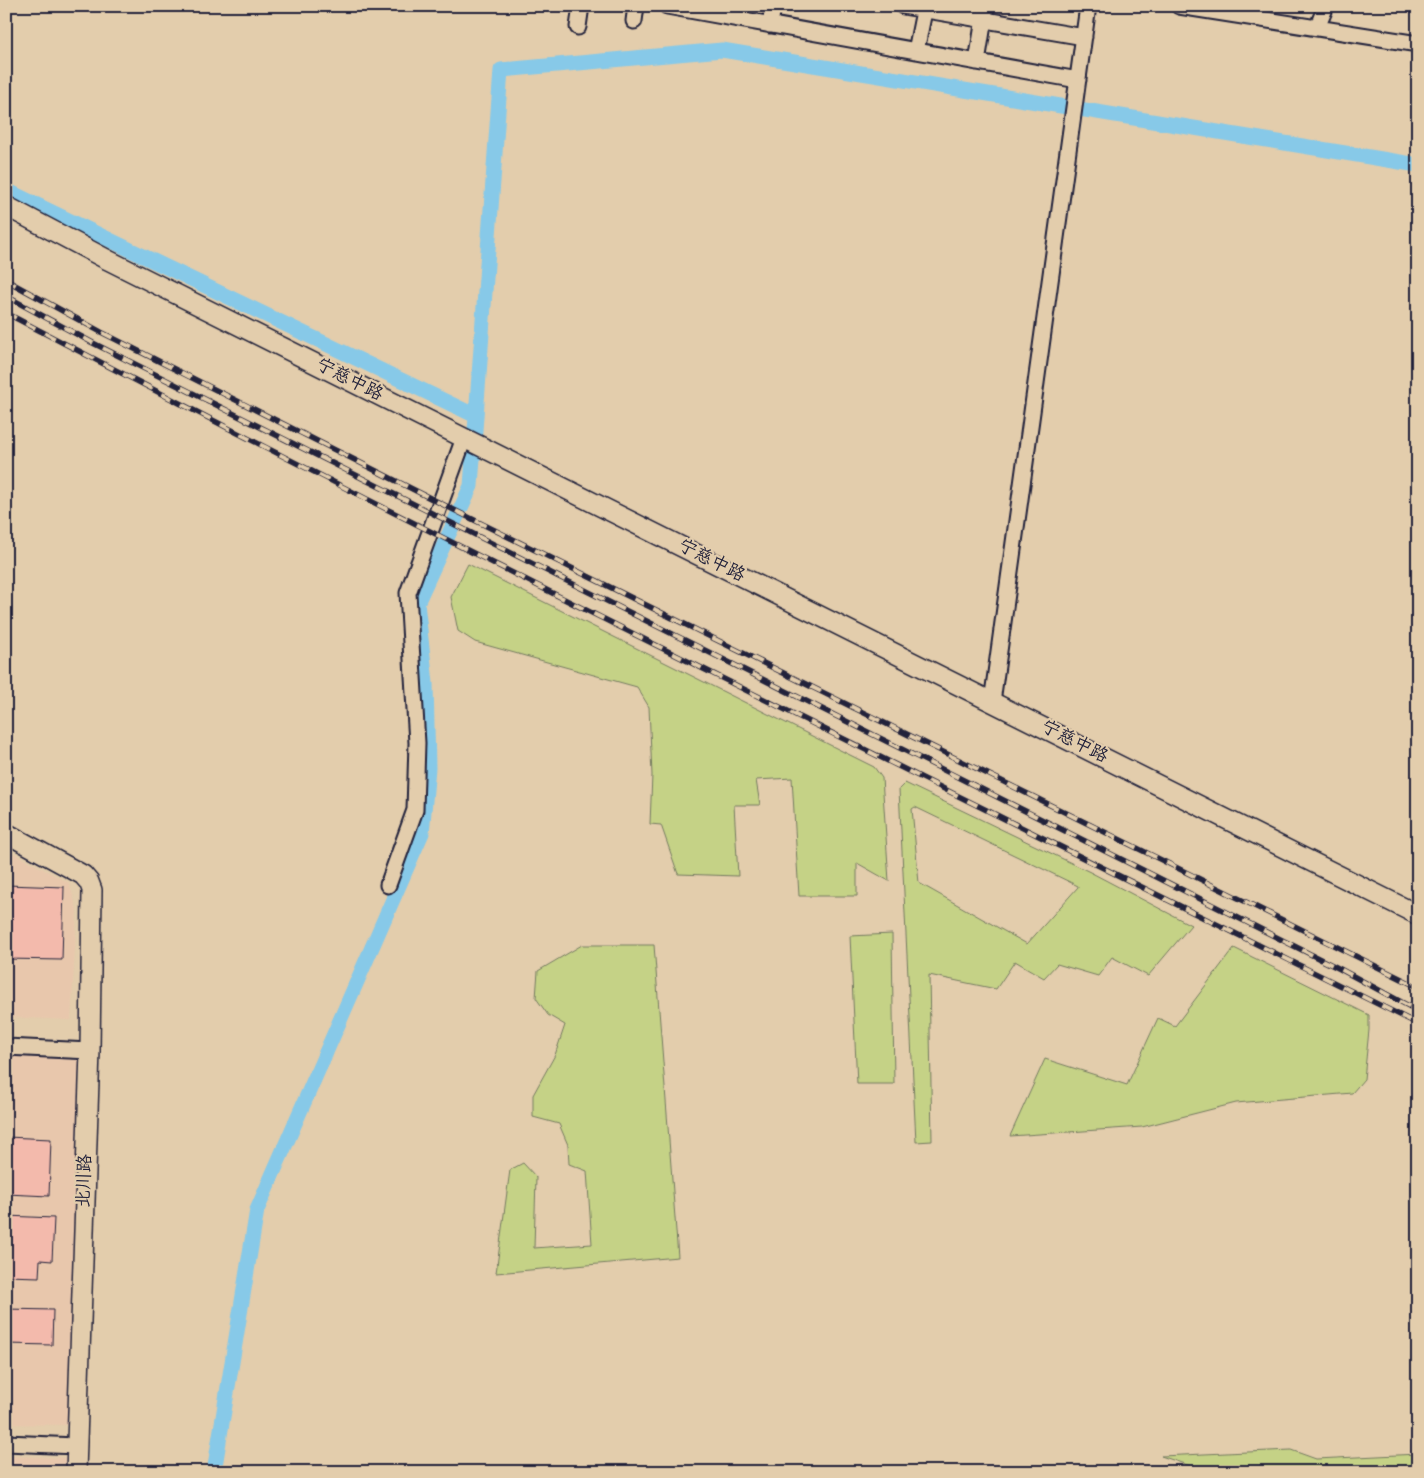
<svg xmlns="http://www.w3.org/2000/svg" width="1424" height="1478" font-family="'Gochi Hand','LXGW WenKai TC',sans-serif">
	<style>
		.built { fill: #e8c7ac }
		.green { fill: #c5d286; stroke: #747a60; fill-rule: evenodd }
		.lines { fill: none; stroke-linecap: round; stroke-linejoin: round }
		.canal { stroke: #87c9e8; stroke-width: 15 }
		.building { fill: #f3baac; stroke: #22223b }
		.minor-casing { stroke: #22223b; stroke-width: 19 }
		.major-casing { stroke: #22223b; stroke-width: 22 }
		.minor { stroke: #e3cdac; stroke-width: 15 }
		.major { stroke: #e3cdac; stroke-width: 19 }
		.rail-casing { stroke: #22223b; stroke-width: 5.5 }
		.rail { stroke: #e3cdac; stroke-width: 4; stroke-dasharray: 11; stroke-linecap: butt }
		.labels { text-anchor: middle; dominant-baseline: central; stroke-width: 4.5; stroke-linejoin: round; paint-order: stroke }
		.street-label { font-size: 18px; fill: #22223b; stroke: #e3cdac }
	</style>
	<rect width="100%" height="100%" fill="#e3cdac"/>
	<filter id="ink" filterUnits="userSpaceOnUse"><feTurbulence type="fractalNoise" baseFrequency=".02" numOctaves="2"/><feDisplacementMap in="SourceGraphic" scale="10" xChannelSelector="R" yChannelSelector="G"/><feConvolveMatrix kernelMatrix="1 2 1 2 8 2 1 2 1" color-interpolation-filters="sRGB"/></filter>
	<g filter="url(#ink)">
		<path class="built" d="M6,849l63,34 8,26 -6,111 -65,-3z
			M6,1053l77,4 -13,368 -64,-1z
			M6,1456l62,2v14h-62z"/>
		<path class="green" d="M468,564l406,203 8,11 7,103 -32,-18v33h-58l-7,-118 -36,2 4,25h-26l4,71 -60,-2 -17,-49 -11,-1 2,-49 -3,-68 -12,-20 -162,-45 -17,-11 -7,-34z
			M905,783l185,89 101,53 -43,51 -36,-19 -14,19 -41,-12 -13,14 -29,-17 -19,28 -67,-14 3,166 -16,1 -17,-353zM915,807l163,79v1l-51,57 -108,-61 -7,-74z
			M892,934l2,150h-37l-7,-148z
			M582,945h72l24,312 -182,16 14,-103 13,-7 13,14 -2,71 58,-4 -5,-73 -18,-7 -1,-19 -9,-21 -26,-7v-22l22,-40 10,-30 -17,-10 -12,-17 2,-27z
			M1234,948l135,67v15l-5,49 -12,14 -116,10 -94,24 -132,9 35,-77 82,26 31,-67 17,8z
			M1291,1450l25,9 102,-5v18h-210l-47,-16z"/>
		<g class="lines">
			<path class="canal" d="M6,190l470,226
				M214,1472l43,-262 165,-377 6,-65 -2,-85 -9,-80 54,-117 30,-416 221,-20 696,115"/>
		</g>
		<path class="building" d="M6,885l58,2 -2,73 -56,-1z
			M6,1137l45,2 -2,57 -43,-2z
			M6,1216l48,2 -2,43 -12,-1 -1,17 -33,-1z
			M6,1309l47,1 -1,35 -46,-1z"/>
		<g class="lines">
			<defs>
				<path id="minor" d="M667,6l411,74
					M903,6l181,31
					M1179,6l239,38
					M634,21l2,-15
					M770,25l3,-19
					M578,27l3,-21
					M1317,28l9,-22
					M916,51l9,-45
					M977,62l9,-56
					M992,702l96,-696
					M388,885l27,-75 2,-67 -9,-150 56,-155
					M6,1047l84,4
					M6,1443l70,3"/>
				<path id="major" d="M6,206l102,54 1310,655
					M6,833l77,42 6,7 3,8 -2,161 -14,421"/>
			</defs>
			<use href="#minor" class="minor-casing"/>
			<use href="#major" class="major-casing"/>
			<use href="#minor" class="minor"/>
			<use href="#major" class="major"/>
			<defs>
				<path id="rail" d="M6,280l95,52 339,171 978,484
					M6,296l87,47 1247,626 78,42
					M6,313c467,244 940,477 1412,711"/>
			</defs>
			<use href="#rail" class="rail-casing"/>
			<use href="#rail" class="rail"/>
		</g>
	</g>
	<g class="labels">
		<g class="street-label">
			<text transform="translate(349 381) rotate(27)">宁慈中路</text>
			<text transform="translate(711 562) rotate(27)">宁慈中路</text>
			<text transform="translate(1074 743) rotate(27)">宁慈中路</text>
			<text transform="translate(86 1181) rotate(-88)">北川路</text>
		</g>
	</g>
	<rect width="1424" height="1478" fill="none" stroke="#e3cdac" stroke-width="25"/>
	<rect x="12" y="12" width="1399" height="1453" fill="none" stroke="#22223b" stroke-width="2" filter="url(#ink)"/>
</svg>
